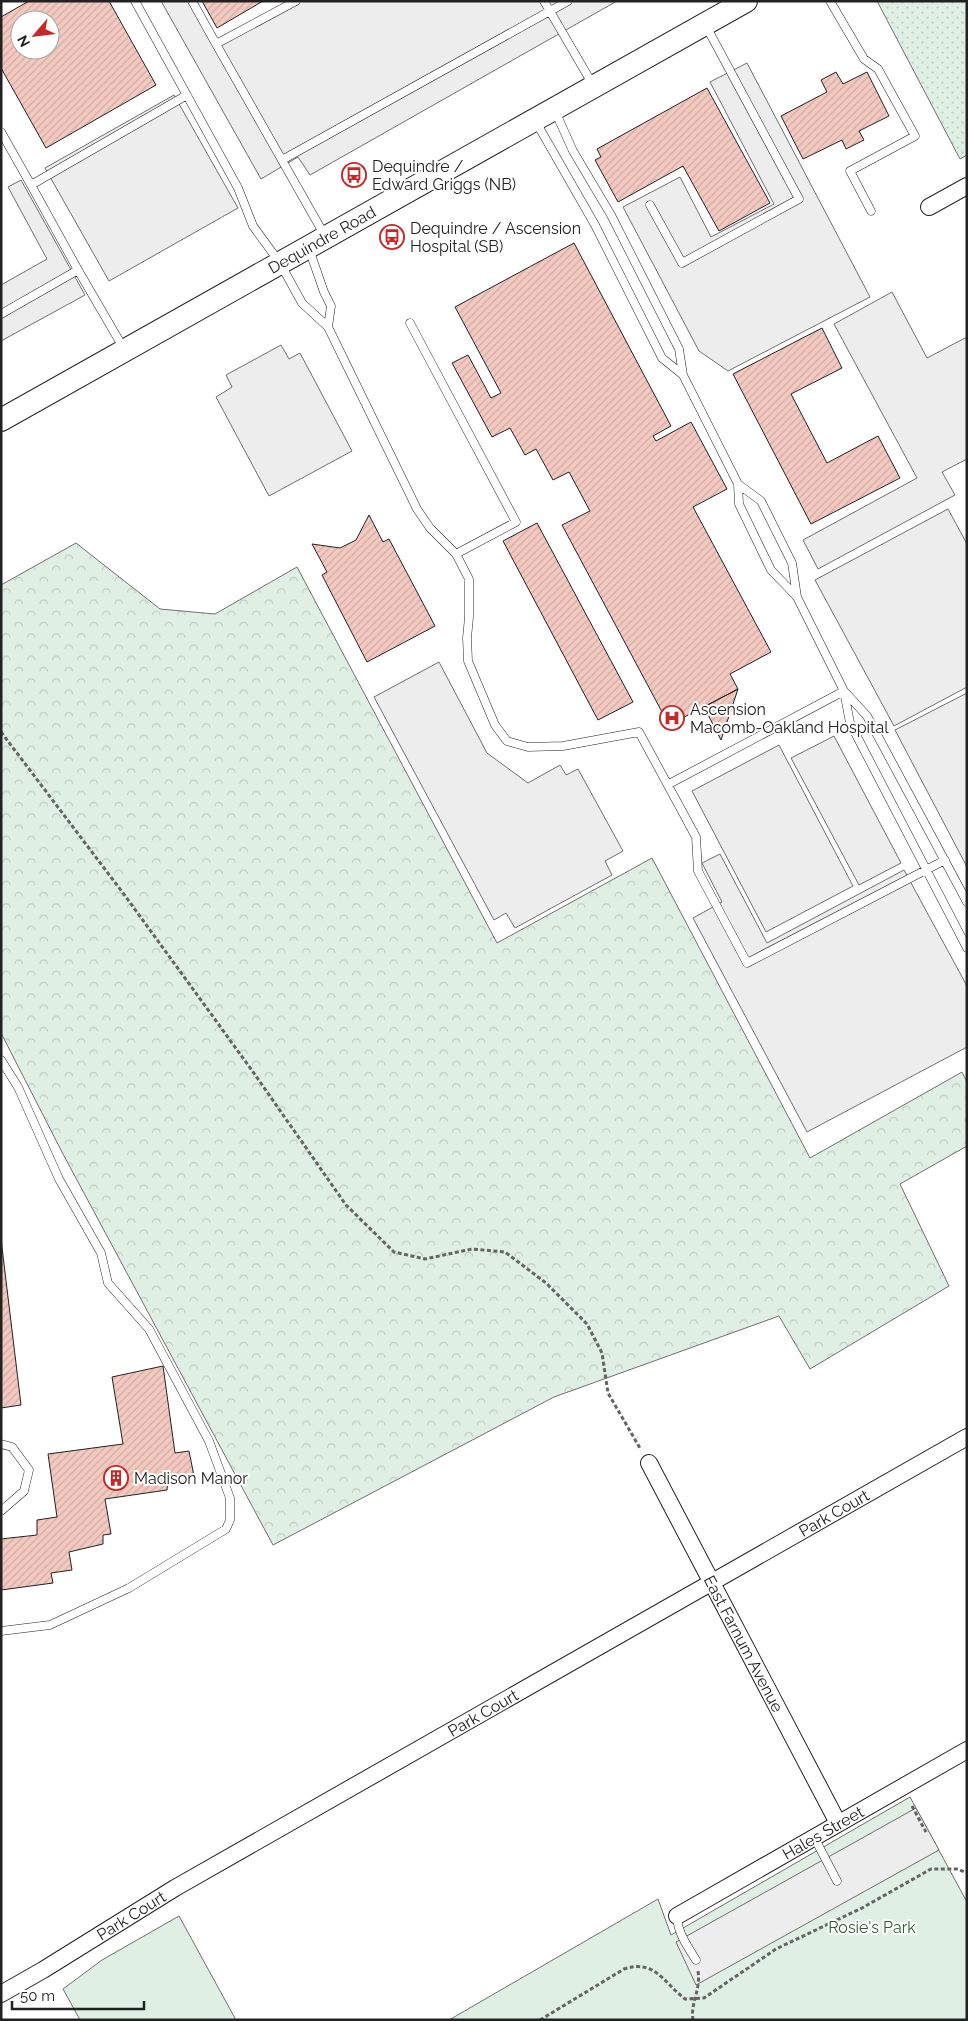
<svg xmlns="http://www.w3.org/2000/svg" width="968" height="2021" font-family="Raleway,sans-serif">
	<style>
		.grass { fill: url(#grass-dots); stroke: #6f6f6f }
		.forest { fill: url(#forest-crowns); stroke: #6f6f6f }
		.green { fill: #e0efe3; stroke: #6f6f6f }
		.parking { fill: #ededed; stroke: #6f6f6f }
		.building { fill: url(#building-hatch); stroke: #222; fill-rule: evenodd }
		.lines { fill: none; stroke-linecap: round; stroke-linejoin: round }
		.service-casing { stroke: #222; stroke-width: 9 }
		.minor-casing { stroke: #222; stroke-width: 18 }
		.secondary-casing { stroke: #222; stroke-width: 24 }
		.path { stroke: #646464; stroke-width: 3; stroke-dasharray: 4 2.5; stroke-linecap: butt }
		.service { stroke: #fff; stroke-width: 8 }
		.minor { stroke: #fff; stroke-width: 16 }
		.secondary { stroke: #fff; stroke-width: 22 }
		.labels { text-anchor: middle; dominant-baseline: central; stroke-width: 4; stroke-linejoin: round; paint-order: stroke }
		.poi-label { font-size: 16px; fill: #222; stroke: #fff; text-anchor: start }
		.street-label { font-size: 16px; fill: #222; stroke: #fff }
		.park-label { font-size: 16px; fill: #2f5e38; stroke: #fff }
	</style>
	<defs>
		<pattern id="grass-dots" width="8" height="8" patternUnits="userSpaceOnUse" patternTransform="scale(1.25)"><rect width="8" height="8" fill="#e0efe3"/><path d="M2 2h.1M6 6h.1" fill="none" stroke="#c0cdc2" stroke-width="1.8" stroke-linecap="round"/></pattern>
		<pattern id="forest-crowns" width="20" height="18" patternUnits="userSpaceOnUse" patternTransform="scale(1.25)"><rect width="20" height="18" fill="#e0efe3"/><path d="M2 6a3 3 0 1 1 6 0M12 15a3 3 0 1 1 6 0" fill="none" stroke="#c0cdc2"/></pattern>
		<pattern id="building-hatch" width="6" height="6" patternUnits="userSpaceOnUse" patternTransform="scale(1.25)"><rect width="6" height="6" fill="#f3c9c0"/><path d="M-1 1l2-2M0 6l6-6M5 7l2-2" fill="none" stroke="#d0aca5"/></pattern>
	</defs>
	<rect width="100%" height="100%" fill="#fff"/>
	<path class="grass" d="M877,1h90v154l-7,4z"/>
	<path class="forest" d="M76,543l84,66 55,5 82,-47 200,376 155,-85 158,300 152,-86 5,10v64l-67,38 49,102 -139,83 -31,-53 -225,81 -281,148 -210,-391 -62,-121v-448z"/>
	<path class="green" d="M910,1797l57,105v118h-518l209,-121 13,36z
		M179,1916l57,104h-156l-17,-31 39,-29z"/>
	<path class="parking" d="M161,1h30l25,43 80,-43h321l-307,174 -12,-18 -37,22z
		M747,63l123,234 -142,74 -29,-20 -76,-144 57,-30 31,60 63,-33 -64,-122z
		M174,95l64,113 -129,73 -64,-113z
		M21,180l64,115 -84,46v-56l46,-26 -39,-72z
		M892,292l35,66 40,-21v122l-25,13 13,23 -137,74 -15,-29 114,-62 -83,-154z
		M281,345l8,14 11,-6 52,98 -83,45 -53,-99 16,-10 -6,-12z
		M948,509l19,35v143l-73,39 -79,-146z
		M439,662l48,91 41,30 32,-18 6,10 12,-6 45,82 -18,10 7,14 -97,53 -9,-15 -12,7 -120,-223z
		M967,693v174l-72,-137z
		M834,736l67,127 -42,22 -68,-127z
		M779,745l74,141 -87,46 -74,-141z
		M720,854l47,89 137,-73 63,116v61l-160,85 -114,-214 29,-16 -20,-39z
		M916,1808l23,42 -243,135 -20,-43z"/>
	<path class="building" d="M29,1h80l47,84 -110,63 -45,-80v-51zM20,20h30v30h-30z
		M202,1h61l-46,27z
		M836,72l7,12 24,-12 22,44 -30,15 5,9 -18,9 -4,-9 -39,19 -22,-43 46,-24 -6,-12z
		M707,88l63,115 -51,28 -36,-65 -65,36 -23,-42 6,-3 -4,-8z
		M574,243l97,183 -18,10 3,5 35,-19 36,67 -34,18 78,145 -41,22 8,15 -69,36 -107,-200 28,-14 -21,-39 -16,8 -17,-31 -11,6 -15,-27 -18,9 -40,-74 16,-8 23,43 10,-5 -46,-86z
		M822,328l20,40 -51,26 36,69 51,-27 22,42 -89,46 -78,-150z
		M369,515l14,27 6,-3 46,87 -68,36 -45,-87 5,-3 -15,-28 28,4 16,-8z
		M537,523l96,179 -35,18 -95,-179z
		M738,689l-17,51 -17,-33z
		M1,1239l20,166 -20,3z
		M163,1366l12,87 14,-2 5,25 -26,3 -1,11 -62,9 6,35 -8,1v9l-34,8 3,18 -21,3 2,10 -52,7v-51l36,-4v-15l20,-3 -9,-63 75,-10 -11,-67z"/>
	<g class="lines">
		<defs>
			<path id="service" d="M135,1l103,187 15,38 27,37 22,40 26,24 3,-21 -7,-14 -15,-43
				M192,1l24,43
				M296,1l-80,43 109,192
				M544,1l49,84
				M830,1l34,58 14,10 37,67 -65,35 21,40
				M555,111l18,40 38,64 68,134 4,26 55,109 1,20 32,66 26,27 -5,-34 -31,-62 -23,-17
				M536,122l59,103 67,133 21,17
				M1,132l30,53
				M282,160l286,-159
				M650,205l32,58 117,-64 -93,-173
				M78,270l46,79
				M1,314l77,-44 -47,-85 156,-90
				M410,323l106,199 -60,32
				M328,327l89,182 13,19 26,26 13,25v38l-2,21 1,23 27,64 12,16 21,6 35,-1 76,-14 57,105 2,34 49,92 198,-103
				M797,597l47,94 6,32 117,225
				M845,692l22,24 100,186
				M669,784l175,-93
				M1,1060l17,27 41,92 42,74 7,30 41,46 60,112 21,57v22l-4,9 -97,59 -79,37 -49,6
				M1,1444l11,3 17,23 -5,21 -23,20
				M814,1837l23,44
				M677,1916c0,16 11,31 19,44"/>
			<g id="minor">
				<path d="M929,207l38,-21"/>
				<path id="s1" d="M649,1463l189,360"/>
				<path id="s2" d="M677,1916l290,-166"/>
				<path id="s3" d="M1,1994l42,-24 132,-82 792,-451"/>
			</g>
			<g id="secondary">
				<path id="s4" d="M1,420l745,-419"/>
			</g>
		</defs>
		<use href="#service" class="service-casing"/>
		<use href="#minor" class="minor-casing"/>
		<use href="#secondary" class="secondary-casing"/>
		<path class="path" d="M1,732l125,165 125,172 95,136 48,47 31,7 47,-10 33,3 41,31 41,41 15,29 6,40 33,57
			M912,1806l14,26
			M540,2020l84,-51c31,-10 39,13 61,30l19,-1 72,-49 86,-41 69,-39h26l10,4
			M693,2020c-3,-16 8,-30 5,-49"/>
		<use href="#service" class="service"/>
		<use href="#minor" class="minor"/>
		<use href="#secondary" class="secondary"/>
	</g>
	<defs>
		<symbol id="bus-ring" viewBox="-11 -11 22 22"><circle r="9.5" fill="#fff" stroke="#c62828" stroke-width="1.5"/><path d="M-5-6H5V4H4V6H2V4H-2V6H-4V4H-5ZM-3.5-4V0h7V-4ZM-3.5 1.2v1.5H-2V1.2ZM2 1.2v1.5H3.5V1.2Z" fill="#c62828"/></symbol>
		<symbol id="hospital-ring" viewBox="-11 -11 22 22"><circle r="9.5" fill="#fff" stroke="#c62828" stroke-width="1.5"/><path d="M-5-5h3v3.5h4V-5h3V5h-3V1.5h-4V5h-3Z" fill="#c62828"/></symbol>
		<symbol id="building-ring" viewBox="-11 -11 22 22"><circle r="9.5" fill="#fff" stroke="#c62828" stroke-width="1.5"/><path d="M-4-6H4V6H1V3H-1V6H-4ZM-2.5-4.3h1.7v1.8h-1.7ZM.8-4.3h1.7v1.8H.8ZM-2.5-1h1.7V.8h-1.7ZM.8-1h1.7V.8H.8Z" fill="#c62828"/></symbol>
	</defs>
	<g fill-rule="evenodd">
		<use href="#bus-ring" x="340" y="161" width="28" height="28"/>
		<use href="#bus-ring" x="378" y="223" width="28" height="28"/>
		<use href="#hospital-ring" x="658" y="704" width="28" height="28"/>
		<use href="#building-ring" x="102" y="1464" width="28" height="28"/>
	</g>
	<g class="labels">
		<g class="poi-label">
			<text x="372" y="166">Dequindre /<tspan x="372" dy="18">Edward Griggs (NB)</tspan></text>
			<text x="410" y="228">Dequindre / Ascension<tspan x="410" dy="18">Hospital (SB)</tspan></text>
			<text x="690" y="709">Ascension<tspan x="690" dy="18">Macomb-Oakland Hospital</tspan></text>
			<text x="134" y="1478">Madison Manor</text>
		</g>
		<g class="street-label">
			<text stroke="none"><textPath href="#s4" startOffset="368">Dequindre Road</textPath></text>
			<text stroke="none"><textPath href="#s3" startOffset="962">Park Court</textPath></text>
			<text stroke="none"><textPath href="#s1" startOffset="204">East Farnum Avenue</textPath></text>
			<text stroke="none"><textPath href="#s3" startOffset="558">Park Court</textPath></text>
			<text stroke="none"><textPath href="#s2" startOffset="168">Hales Street</textPath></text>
			<text stroke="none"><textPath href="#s3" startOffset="152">Park Court</textPath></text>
		</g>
		<g class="park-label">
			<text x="872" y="1927">Rosie's Park</text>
		</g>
	</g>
	<rect width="968" height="2021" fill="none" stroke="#222222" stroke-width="5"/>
	<g transform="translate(35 35) rotate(242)"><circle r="24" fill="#ffffff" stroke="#a7a7a7"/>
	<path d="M0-4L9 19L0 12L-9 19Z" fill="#c62828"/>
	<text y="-8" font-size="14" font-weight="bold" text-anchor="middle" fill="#222222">N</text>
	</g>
	<path d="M12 2001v8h132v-8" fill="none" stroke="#222222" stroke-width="2.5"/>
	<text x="20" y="2001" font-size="15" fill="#222222" stroke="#ffffff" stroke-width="4" paint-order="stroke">50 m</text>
</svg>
